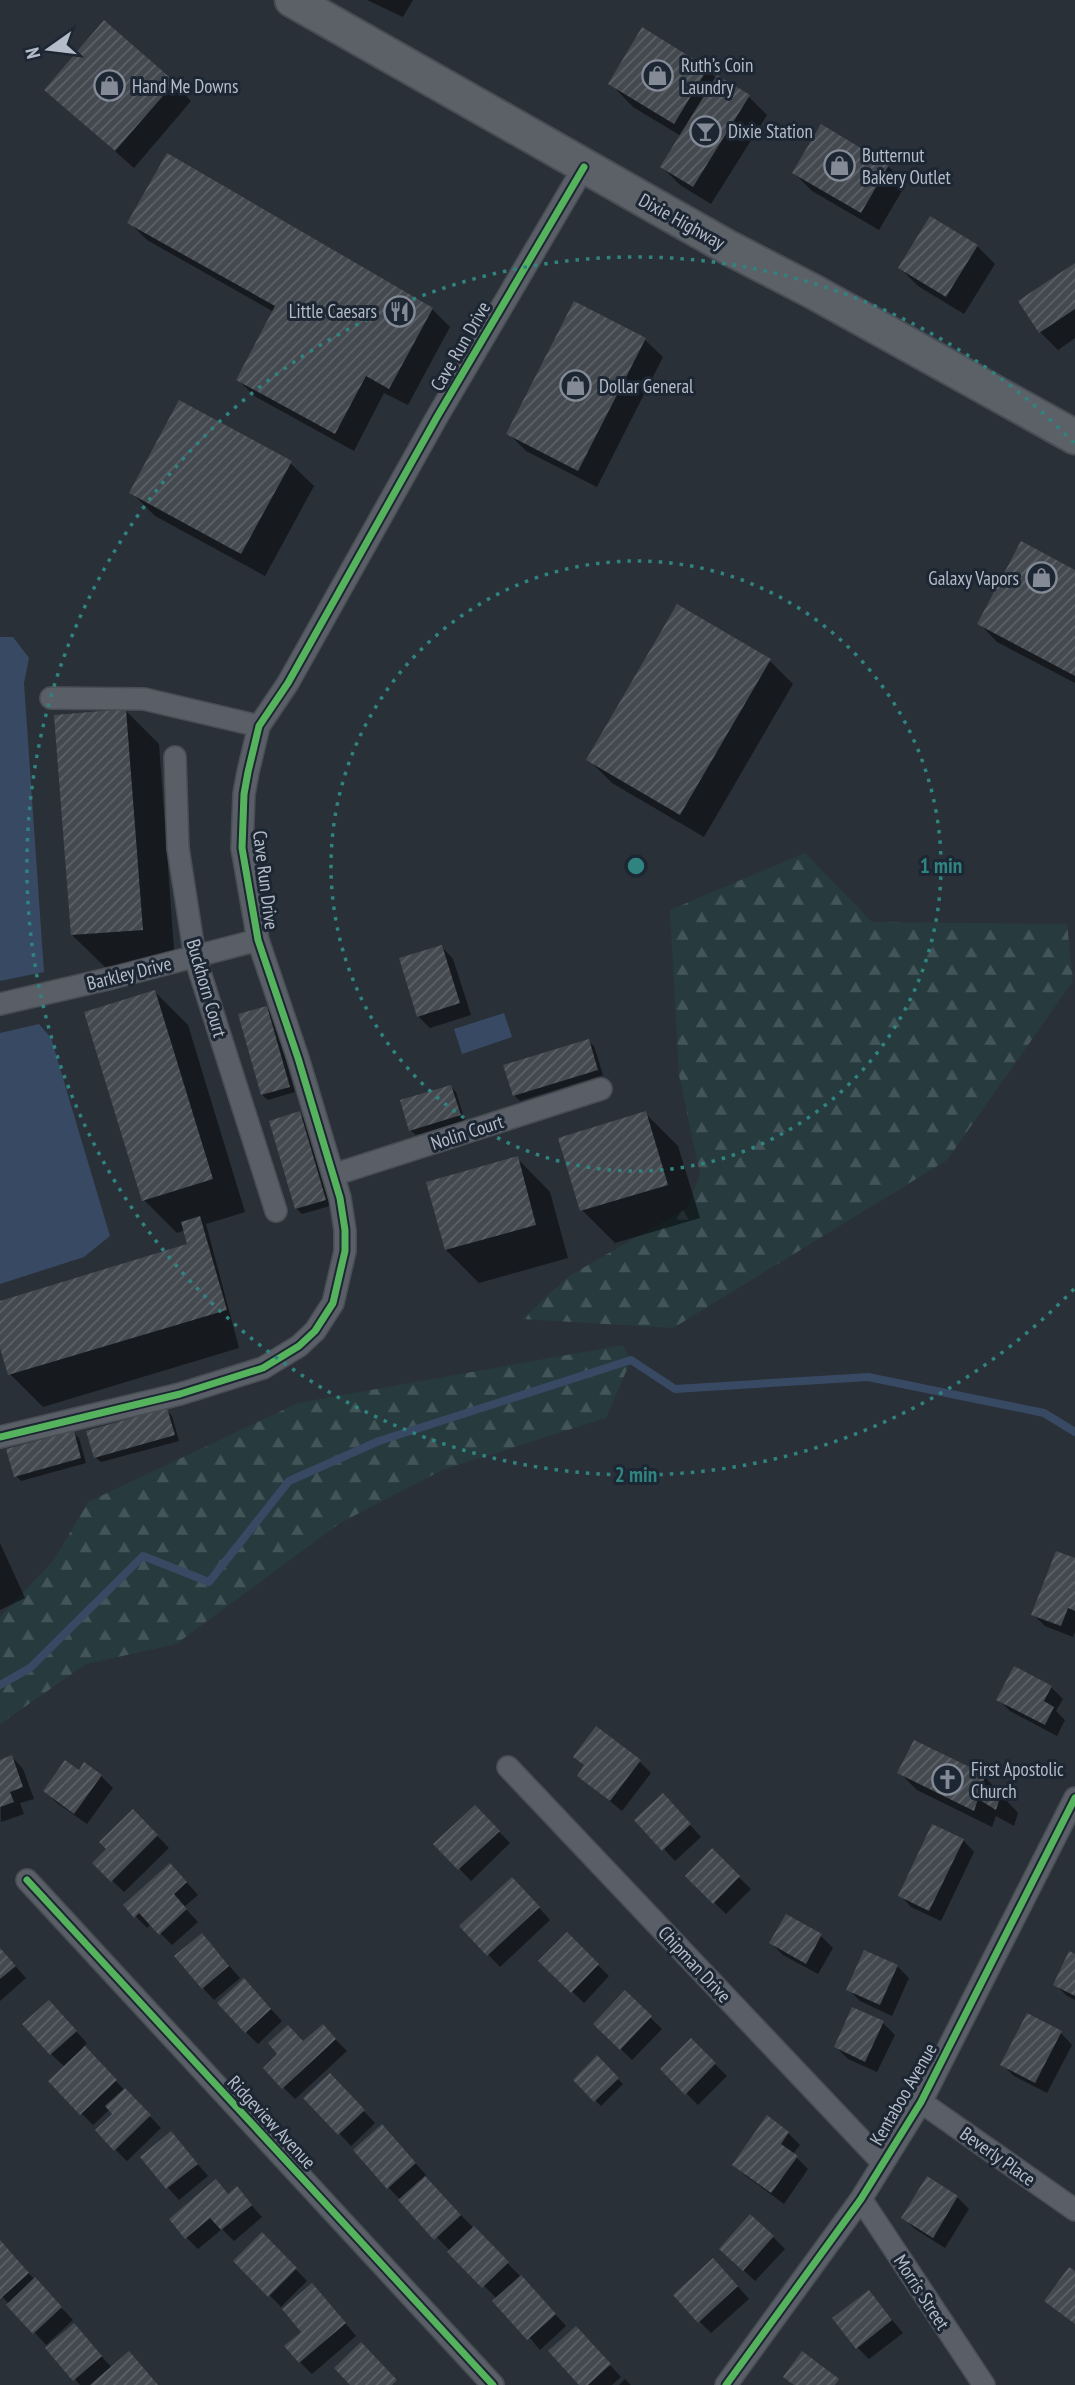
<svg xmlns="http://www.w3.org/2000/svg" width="1075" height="2385" font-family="'PT Sans Narrow',sans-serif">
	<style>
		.forest { fill: url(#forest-firs) }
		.water { fill: #384963 }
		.shadow { fill: #0007 }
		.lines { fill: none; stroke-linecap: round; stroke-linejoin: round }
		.stream { stroke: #384963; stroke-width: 8 }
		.building { fill: url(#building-hatch) }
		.minor-casing { stroke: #484c53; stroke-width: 24 }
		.primary-casing { stroke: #484c55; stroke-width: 37 }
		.minor { stroke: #5a5e66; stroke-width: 21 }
		.primary { stroke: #5c6168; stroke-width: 33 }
		.cycleway-casing { stroke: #1d2633; stroke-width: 11 }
		.cycleway { stroke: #56b35d; stroke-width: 7 }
		.ring { fill: none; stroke: #308480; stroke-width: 3.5; stroke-dasharray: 3.5 7 }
		.labels { text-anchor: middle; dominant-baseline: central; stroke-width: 6; stroke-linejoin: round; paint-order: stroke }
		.poi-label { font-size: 19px; fill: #b4bcc9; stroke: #1d2633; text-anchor: start }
		.street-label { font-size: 19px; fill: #b4bcc9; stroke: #1d2633 }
		.centre { fill: #308480; stroke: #1d2633; stroke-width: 3.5 }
		.ring-label { font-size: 21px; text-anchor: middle; font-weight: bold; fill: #308480; stroke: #1d2633; stroke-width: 6; stroke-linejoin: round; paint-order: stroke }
	</style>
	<defs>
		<pattern id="forest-firs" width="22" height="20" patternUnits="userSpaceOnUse" patternTransform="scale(1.75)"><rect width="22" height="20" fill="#273a3e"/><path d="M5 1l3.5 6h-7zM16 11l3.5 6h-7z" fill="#445559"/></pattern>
		<pattern id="building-hatch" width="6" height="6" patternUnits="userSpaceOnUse" patternTransform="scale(1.75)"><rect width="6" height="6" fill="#444950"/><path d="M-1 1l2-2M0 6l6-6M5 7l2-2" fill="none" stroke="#5d6168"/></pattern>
	</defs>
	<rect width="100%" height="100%" fill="#2a3038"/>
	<path class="forest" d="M805,853l67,69 195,2 6,57 -126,179 -274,168 -151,-9 47,-43 118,-68 13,-34 -21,-99 -9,-165z
		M623,1345l8,15 -25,58 -164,52 -102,53 -164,121 -90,20 -86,60v-107l54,-57 34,-58 210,-99z"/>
	<path class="water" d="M0,637h13l16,21 -5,25 20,289 -44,9z
		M504,1013l8,24 -50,17 -8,-25z
		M39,1024l12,14 59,198 -26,21 -84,27v-251z"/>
	<path class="shadow" d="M367,0h46l-10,17z
		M707,69l10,10 1,-2 31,20 18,18 -56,89 -31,-19 -18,-18 19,-31 -48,-29 -23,-24z
		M174,83l17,18 -57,67 -88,-78z
		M888,166l18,18 -27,46 -67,-39 -18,-18z
		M129,222l303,87 18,18 -42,78 -24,-12 -30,58 -98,-54 -18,-17 36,-68 -127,-72z
		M977,246l18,18 -31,50 -46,-28 -18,-18z
		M1075,265v73l-17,12 -18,-18z
		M575,303l70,37 18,17 -66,130 -71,-36 -18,-18z
		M290,463l24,23 -49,90 -110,-60 -24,-24z
		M1075,572v111l-78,-41 -17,-18z
		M770,661l23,23 -89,153 -92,-54 -23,-23z
		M126,711l33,33 16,219 -69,5 -34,-33z
		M442,947l11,12 18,56 -41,13 -12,-12z
		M155,992l33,33 57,187 -39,12 33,124 -196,59 -33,-33 -10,-32v-39l191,-53 -6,-20 -8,3 -33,-33z
		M266,1008l6,5 23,79 -27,8 -6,-5z
		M588,1041l6,5 9,29 -83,26 -6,-6z
		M451,1087l5,5 9,29 -49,14 -6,-5z
		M299,1113l6,6 25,87 -28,8 -6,-6z
		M645,1113l33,33 22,72 -85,25 -33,-33z
		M517,1158l33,34 18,66 -89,25 -33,-33z
		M166,1410l6,6 7,25 -78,21 -6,-5z
		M73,1433l6,5 7,25 -65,18 -5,-5z
		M0,1543l25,55 -25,12z
		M1075,1560v72l-2,5 -28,-11 -12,-12z
		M1051,1687l12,12 -7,12 9,9 -8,16 -47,-25 -11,-11z
		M12,1757l11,12 11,30 -14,4 4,11 -23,8 -1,-60z
		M576,1757l63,4 12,12 -29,38 -43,-35 7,-9z
		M80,1772l21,4 12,12 -26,36 -30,-21 -12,-12z
		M899,1772l86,5 33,36 -4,13 -18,-10 -4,11 -75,-37z
		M475,1807l35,36 -39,38 -35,-37z
		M674,1807l27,30 -26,24 -11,-12z
		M133,1811l36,37 -45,44 -30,-29 14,-14z
		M963,1840l11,12 -33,69 -30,-14 -11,-12z
		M712,1851l39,38 -25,25 -39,-38z
		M182,1877l16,18 -14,12 14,15 -26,23 -21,-21 -4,4 -22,-23z
		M524,1891l26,29 -50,47 -39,-41z
		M786,1916l35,20 12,12 -15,26 -35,-19 -12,-12z
		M567,1934l42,42 -25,27 -43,-42z
		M202,1935l38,43 -26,22 -11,-12z
		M0,1949l26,29 -26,23z
		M1075,1956v44l-8,-4 -12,-12z
		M897,1966l12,12 -17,38 -32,-15 -12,-12z
		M255,1992l27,29 -24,23 -12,-12z
		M625,1993l37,36 -30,31 -37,-36z
		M60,2014l27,29 -4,4 78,81 -34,33 -12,-12v-35l-5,-5 -17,16 -43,-44 15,-14 -14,-13z
		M883,2023l12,12 -18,37 -29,-13 -12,-12z
		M1061,2033l11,12 -25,48 -33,-17 -12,-12z
		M334,2038l13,13 -52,48 -12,-12 21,-44z
		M691,2041l36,35 -29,29 -36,-36z
		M597,2058l26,26 -22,22 -26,-26z
		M341,2087l34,36 -24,23 -45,-48z
		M171,2133l37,43 -29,24 -37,-42z
		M788,2133l12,12 -7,9 15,15 -24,35 -38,-28 -12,-11z
		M393,2138l33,37 -2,2 95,98 47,51 -26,24 -43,-51 -109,-112z
		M237,2189l25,28 -28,24 -12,-12 -24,20 -12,-12z
		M957,2197l12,12 -24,39 -30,-19 -12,-11z
		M262,2235l45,46 -26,26 -45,-46z
		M773,2237l12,12 -30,32 -22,-21z
		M0,2243l73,77 -27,25 -46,-51z
		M725,2272l24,27 -38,34 -12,-12z
		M869,2292l34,41 -34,26 -12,-12z
		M323,2297l33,39 -44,38 -12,-12 3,-30z
		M74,2325l38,43 46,17h-78l-32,-37z
		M587,2340l34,37 -9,8h-30z
		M625,2379l6,6h-12z"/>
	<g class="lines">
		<path class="stream" d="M0,1685l30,-17 113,-112 66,26 80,-101 90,-40 252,-81 44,29 193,-12 176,36 31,19"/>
	</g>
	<path class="building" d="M104,20l71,62 -60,69 -71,-61z
		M642,27l66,41 -34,56 -66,-40z
		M717,75l33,20 -57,92 -33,-20z
		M821,124l68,41 -28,48 -69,-40z
		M167,153l266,155 -44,81 -23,-13 -31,58 -99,-54 39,-74 -148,-83z
		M930,216l48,29 -32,52 -48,-29z
		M1075,263v46l-36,24 -21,-32z
		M574,301l72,37 -68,133 -72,-37z
		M179,400l113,61 -51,93 -112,-61z
		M1021,541l54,29v106l-98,-52z
		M677,604l94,55 -91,156 -94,-55z
		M126,709l17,221 -72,5 -17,-220z
		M442,945l18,58 -43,14 -18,-59z
		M155,990l58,189 -71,22 -58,-189z
		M267,1006l23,81 -29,8 -23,-81z
		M589,1039l9,31 -85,26 -10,-31z
		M451,1085l10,30 -52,16 -9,-31z
		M300,1111l26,89 -31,9 -26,-88z
		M646,1111l22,74 -88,26 -22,-73z
		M518,1156l18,69 -91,25 -19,-68z
		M200,1216l27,94 -219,65 -8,-27v-47l187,-57 -6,-22z
		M167,1408l8,27 -81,23 -8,-27z
		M74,1431l7,27 -67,19 -8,-28z
		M1056,1551l19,7v53l-7,-3 -7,18 -30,-11z
		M1014,1666l38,20 -8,15 10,6 -9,18 -49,-25z
		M596,1726l45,34 -31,41 -33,-25 7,-11 -11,-8z
		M914,1740l72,35 -4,10 19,9 -5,16 -18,-11 -4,12 -77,-38z
		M12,1755l11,32 -13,5 4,10 -14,5v-47z
		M65,1760l14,10 5,-8 18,13 -28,39 -31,-23z
		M663,1793l28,31 -29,27 -28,-31z
		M475,1805l25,26 -42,39 -25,-26z
		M133,1809l25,26 -47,47 -19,-19 14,-14 -7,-7z
		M932,1824l32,15 -35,72 -31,-15z
		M712,1848l28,28 -27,28 -28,-28z
		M170,1863l17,19 -13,12 13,15 -28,26 -20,-22 -5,5 -11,-13z
		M512,1877l28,30 -53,49 -28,-30z
		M786,1914l36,20 -16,30 -37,-21z
		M567,1932l32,32 -28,29 -33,-32z
		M202,1933l27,33 -27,23 -28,-33z
		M0,1948l16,18 -16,13z
		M864,1950l34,15 -18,40 -34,-15z
		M1069,1951l6,3v42l-22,-11z
		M244,1978l27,31 -26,24 -28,-30z
		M625,1990l27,26 -32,34 -27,-26z
		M49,2000l28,31 -27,24 -28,-31z
		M852,2007l32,14 -19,41 -31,-15z
		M1027,2013l35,18 -27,52 -35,-18z
		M323,2024l13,15 -54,50 -19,-21 14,-14 -9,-11 20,-18 15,16z
		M691,2038l25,25 -31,32 -25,-26z
		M85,2046l32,34 -37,35 -32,-34z
		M597,2055l22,23 -25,24 -21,-22z
		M330,2073l35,37 -27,25 -35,-37z
		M125,2088l26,27 -37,36 -19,-21 17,-16 -7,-8z
		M767,2115l22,17 -8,12 17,12 -27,37 -39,-28z
		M382,2124l34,39 -29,26 -34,-39z
		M171,2131l27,33 -32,25 -26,-32z
		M425,2176l36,39 -27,25 -36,-40z
		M927,2176l31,20 -25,42 -32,-20z
		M216,2179l12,15 9,-8 15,19 -31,25 -11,-12 -25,21 -16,-20z
		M750,2214l24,22 -31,35 -24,-22z
		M474,2226l35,36 -27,26 -35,-36z
		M262,2232l35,36 -29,29 -35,-36z
		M0,2240l29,33 -29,26z
		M713,2258l25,28 -40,37 -25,-28z
		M1069,2267l6,4v53l-31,-23z
		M521,2275l35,39 -29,26 -35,-39z
		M35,2277l27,30 -29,27 -27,-29z
		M312,2283l34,40 -47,40 -15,-17 17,-14 -19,-23z
		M869,2290l23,30 -36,29 -24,-31z
		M74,2323l28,33 -29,25 -28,-33z
		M576,2326l35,38 -23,21h-9l-31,-34z
		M361,2342l36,38 -5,5h-42l-16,-17z
		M129,2351l29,34h-68z
		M802,2351l37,28 -4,6h-41l-11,-8z"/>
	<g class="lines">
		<defs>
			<path id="minor" d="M51,698l93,1 115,27
				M175,757l3,91 17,109 81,254
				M0,1004l112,-26 146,-38
				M333,1175l268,-86
				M0,1437l180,-43 83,-26 36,-22 16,-15 18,-28 12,-52v-21l-5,-32 -42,-140 -40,-118 -16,-92 2,-54 4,-22 11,-46 29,-43 149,-266 147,-250
				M508,1767l374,395
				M27,1880l466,505
				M921,2102l154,108
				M861,2199l123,186
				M726,2385l135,-186 60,-97 154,-304"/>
			<path id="primary" d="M292,0l437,248 85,44 261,145"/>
		</defs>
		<use href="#minor" class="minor-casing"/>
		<use href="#primary" class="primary-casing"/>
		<use href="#minor" class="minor"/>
		<use href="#primary" class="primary"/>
		<defs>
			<path id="cycleway" d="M0,1437l180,-43 83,-26 36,-22 16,-15 18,-28 12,-52v-21l-5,-32 -42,-140 -40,-118 -16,-92 2,-54 4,-22 11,-46 29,-43 149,-266 147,-250
				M27,1880l466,505
				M726,2385l135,-186 60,-97 154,-304"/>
		</defs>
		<use href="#cycleway" class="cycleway-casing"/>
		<use href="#cycleway" class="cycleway"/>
	</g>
	<g class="ring">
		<circle cx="636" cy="866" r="305"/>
		<path d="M1074 1289A609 609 0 1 1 1074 443"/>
	</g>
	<defs>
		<symbol id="shop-ring" viewBox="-11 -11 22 22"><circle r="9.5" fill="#1d2633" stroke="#848b96" stroke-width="1.5"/><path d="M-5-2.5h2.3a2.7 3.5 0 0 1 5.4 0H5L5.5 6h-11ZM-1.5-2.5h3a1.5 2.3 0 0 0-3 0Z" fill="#848b96"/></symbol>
		<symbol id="bar-ring" viewBox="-11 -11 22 22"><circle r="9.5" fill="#1d2633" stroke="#848b96" stroke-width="1.5"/><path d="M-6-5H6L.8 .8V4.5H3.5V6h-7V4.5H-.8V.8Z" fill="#848b96"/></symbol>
		<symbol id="restaurant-ring" viewBox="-11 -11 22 22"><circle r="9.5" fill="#1d2633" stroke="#848b96" stroke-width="1.5"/><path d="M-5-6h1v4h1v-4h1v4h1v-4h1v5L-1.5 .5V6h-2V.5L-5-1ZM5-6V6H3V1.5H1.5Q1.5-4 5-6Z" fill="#848b96"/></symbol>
		<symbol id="church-ring" viewBox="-11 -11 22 22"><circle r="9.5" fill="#1d2633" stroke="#848b96" stroke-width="1.5"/><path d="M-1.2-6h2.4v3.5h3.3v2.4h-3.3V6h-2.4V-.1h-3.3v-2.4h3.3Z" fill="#848b96"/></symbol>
	</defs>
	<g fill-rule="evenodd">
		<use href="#shop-ring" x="640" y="58" width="35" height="35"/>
		<use href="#shop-ring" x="92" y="68" width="35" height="35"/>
		<use href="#bar-ring" x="688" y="114" width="35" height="35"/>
		<use href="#shop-ring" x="822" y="148" width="35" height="35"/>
		<use href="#restaurant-ring" x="382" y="294" width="35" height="35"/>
		<use href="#shop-ring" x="558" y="368" width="35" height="35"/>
		<use href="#shop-ring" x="1024" y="560" width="35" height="35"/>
		<use href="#church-ring" x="930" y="1762" width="35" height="35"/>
	</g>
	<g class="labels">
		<g class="poi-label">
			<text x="681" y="65">Ruth’s Coin<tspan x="681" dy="22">Laundry</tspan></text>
			<text x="132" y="86">Hand Me Downs</text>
			<text x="728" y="131">Dixie Station</text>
			<text x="862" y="155">Butternut<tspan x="862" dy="22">Bakery Outlet</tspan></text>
			<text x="377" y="311" text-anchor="end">Little Caesars</text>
			<text x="599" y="386">Dollar General</text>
			<text x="1019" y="578" text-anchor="end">Galaxy Vapors</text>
			<text x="971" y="1769">First Apostolic<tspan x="971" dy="22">Church</tspan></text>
		</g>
		<g class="street-label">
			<text transform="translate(682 221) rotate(29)">Dixie Highway</text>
			<text transform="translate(460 346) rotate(-60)">Cave Run Drive</text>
			<text transform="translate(266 880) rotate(83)">Cave Run Drive</text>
			<text transform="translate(129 973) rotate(-14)">Barkley Drive</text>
			<text transform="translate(207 988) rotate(74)">Buckhorn Court</text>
			<text transform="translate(467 1132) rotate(-18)">Nolin Court</text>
			<text transform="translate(695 1964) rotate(47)">Chipman Drive</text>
			<text transform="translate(903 2094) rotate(-60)">Kentaboo Avenue</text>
			<text transform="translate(272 2122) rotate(47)">Ridgeview Avenue</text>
			<text transform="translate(998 2156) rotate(35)">Beverly Place</text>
			<text transform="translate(922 2292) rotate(57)">Morris Street</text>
		</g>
	</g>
	<circle cx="636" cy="866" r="10" class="centre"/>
	<g class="ring-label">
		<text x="941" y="873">1 min</text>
		<text x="636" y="1482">2 min</text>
	</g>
	<g transform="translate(49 49) rotate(256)" stroke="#1d2633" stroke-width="5" paint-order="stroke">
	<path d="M0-5L12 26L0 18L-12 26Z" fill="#b4bcc9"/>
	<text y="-10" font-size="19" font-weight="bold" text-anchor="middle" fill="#b4bcc9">N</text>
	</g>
</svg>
